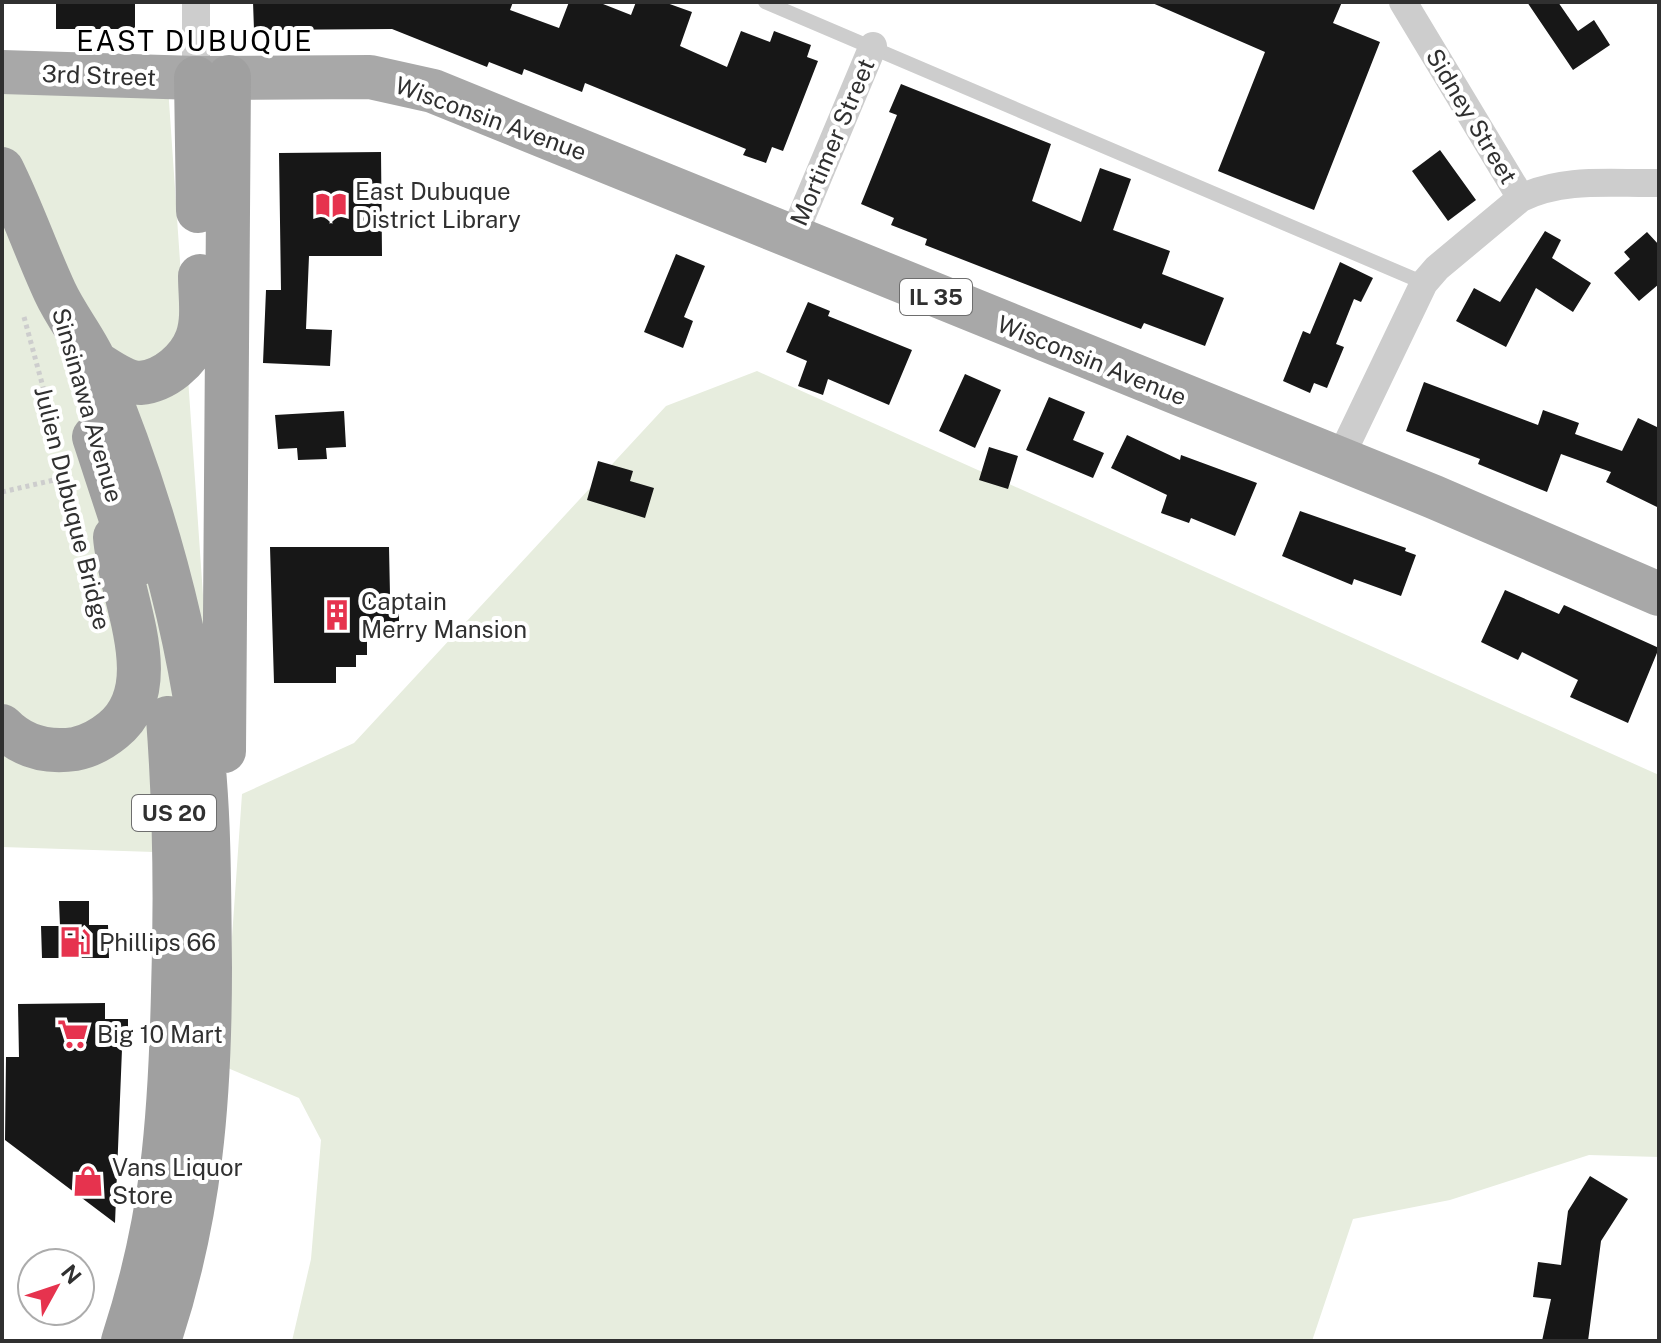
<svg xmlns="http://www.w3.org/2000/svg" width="1661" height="1343" font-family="'Public Sans',sans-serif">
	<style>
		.green { fill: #e7edde }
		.building { fill: #171717 }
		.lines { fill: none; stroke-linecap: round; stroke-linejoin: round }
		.path { stroke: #cdcdcd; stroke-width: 5; stroke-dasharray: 4 4; stroke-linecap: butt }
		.service { stroke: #cdcdcd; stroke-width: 14 }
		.minor { stroke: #cdcdcd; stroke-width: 28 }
		.primary { stroke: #a8a8a8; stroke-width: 44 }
		.trunk { stroke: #a0a0a0; stroke-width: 44 }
		.labels { text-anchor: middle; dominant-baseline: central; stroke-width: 8; stroke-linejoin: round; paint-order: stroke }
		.shield { fill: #fff; stroke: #6e6e6e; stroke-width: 2 }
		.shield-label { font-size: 22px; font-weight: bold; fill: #303030 }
		.street-label { font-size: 24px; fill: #303030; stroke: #fff }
		.poi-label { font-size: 24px; fill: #303030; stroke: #fff; text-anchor: start }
		.quarter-label { font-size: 28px; letter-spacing: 2px; fill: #000; stroke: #fff }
	</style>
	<rect width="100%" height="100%" fill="#fff"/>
	<path class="green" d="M2,76l166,11 38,552 -52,213 -152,-5z
		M757,371l902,404v382l-70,-2 -139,45 -97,19 -41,122h-1020l19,-82 10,-119 -22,-42 -76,-32 19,-272 112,-51 312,-337z"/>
	<path class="building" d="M56,2h79v27h-79z
		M253,2h260l-3,8 49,18 10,-26h29l33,13 5,-13h28l28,10 -12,34 47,21 14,-36 29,11 4,-11 37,14 -4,12 11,4 -35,90 -11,-4 -6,16 -23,-8 3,-6 -161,-66 -3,9 -58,-23 -2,6 -33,-13 -2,5 -95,-38 -138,1z
		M1150,2h192l-9,21 47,19 -66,168 -96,-39 47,-119z
		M1527,2h31l20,29 16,-11 16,25 -37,25z
		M901,84l150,60 -19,57 49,21 19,-54 31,11 -18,51 57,21 -8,23 62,24 -19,48 -61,-23 -3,6 -216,-84 2,-6 -36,-14 3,-7 -33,-14 36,-89 -8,-3z
		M1440,150l36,50 -28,21 -36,-50z
		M381,152l1,104h-73l-3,73 26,1 -2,36 -67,-3 3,-73h15l-2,-137z
		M1545,231l16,9 -9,18 39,25 -18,29 -37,-24 -30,59 -50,-26 18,-33 26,14z
		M1647,232l12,13v39l-20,17 -25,-28 16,-14 -6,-7z
		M676,254l29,12 -21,51 9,4 -10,27 -39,-16z
		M1340,262l33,16 -12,24 -7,-3 -18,45 8,3 -17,41 -13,-5 -4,10 -27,-12 20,-50 7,3z
		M808,302l22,9 -2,5 84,34 -23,55 -61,-26 -5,16 -25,-9 9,-25 -21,-9z
		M965,374l36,16 -26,58 -36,-17z
		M1424,382l114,43 5,-15 36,13 -4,11 47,17 16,-33 21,10v80l-53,-26 5,-10 -50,-18 -14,38 -69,-28 2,-5 -74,-28z
		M1049,397l36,15 -12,28 31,13 -11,25 -67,-28z
		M344,411l2,36 -20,1 1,11 -29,1 -1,-12 -19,1 -3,-34z
		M1127,435l53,25 1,-5 76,28 -22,53 -44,-18 -2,5 -28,-10 6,-18 -56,-27z
		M989,447l29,9 -10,33 -29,-9z
		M598,461l35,10 -3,10 24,7 -9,30 -58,-18z
		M1300,511l106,37 -1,3 11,4 -15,41 -47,-17 -2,6 -70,-29z
		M270,547h119l1,48 9,9v17l-13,12h-19v22h-11v12h-20v16h-62z
		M1505,590l54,24 5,-9 95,43 -31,75 -58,-26 8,-17 -56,-28 -4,8 -37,-18z
		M59,901h30v24h19l1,33h-67l-1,-32h19z
		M105,1003v16h23v30h-6l-7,174 -110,-83 1,-83h13l-1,-53z
		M1590,1176l38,23 -27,42 -13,100h-46l9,-42 -18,-2 5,-35 23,3 7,-54z"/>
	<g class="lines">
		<path class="path" d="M24,317l32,118
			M2,492l65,-15
			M74,503l6,25"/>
		<path class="service" d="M765,2l659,281"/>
		<path class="minor" d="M196,2v76
			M1403,2l118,196
			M792,239l81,-193
			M1339,460l85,-177 13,-15 84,-70c44,-21 91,-14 138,-15"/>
		<path class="primary" d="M2,72l194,6 174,-1 63,14 1001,406 225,97"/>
		<path class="trunk" d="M196,78l2,133
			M2,169c20,40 34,82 53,123 12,26 31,48 42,74 48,115 84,234 102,358 11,80 10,163 11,244 0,131 -9,247 -51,373
			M95,362c13,8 30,21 45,21 25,-2 49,-23 57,-45 7,-19 3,-42 3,-62
			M94,437l42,128
			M2,726c20,21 45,27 73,23 15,-3 27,-10 38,-19 55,-44 6,-135 2,-193
			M224,751l5,-674
			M123,1341c40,-122 47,-221 50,-349 3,-92 2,-182 -5,-274"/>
	</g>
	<defs>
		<symbol id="library-bare" viewBox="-9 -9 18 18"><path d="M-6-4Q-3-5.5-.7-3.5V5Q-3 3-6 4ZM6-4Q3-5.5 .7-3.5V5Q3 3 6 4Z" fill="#e6334e" stroke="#fff" stroke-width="2.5" paint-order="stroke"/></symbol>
		<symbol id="building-bare" viewBox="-9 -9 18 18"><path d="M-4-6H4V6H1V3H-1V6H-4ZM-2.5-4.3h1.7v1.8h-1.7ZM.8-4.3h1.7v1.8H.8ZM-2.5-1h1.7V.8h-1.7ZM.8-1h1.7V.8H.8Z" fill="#e6334e" stroke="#fff" stroke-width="2.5" paint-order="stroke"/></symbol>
		<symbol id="fuel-bare" viewBox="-9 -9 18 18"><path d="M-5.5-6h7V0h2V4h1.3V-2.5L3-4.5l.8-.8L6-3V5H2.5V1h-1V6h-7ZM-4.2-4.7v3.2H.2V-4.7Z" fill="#e6334e" stroke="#fff" stroke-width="2.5" paint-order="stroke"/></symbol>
		<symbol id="supermarket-bare" viewBox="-9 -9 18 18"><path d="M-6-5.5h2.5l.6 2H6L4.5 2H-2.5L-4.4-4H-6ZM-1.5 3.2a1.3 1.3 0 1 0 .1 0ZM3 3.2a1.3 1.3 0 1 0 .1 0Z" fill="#e6334e" stroke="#fff" stroke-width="2.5" paint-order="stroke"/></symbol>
		<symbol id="shop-bare" viewBox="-9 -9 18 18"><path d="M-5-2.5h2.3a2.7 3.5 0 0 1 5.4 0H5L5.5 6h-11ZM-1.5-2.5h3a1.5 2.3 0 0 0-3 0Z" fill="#e6334e" stroke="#fff" stroke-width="2.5" paint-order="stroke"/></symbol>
	</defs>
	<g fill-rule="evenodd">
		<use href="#library-bare" x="309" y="183" width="44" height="44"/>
		<use href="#building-bare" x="315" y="593" width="44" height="44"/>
		<use href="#fuel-bare" x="53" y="920" width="44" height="44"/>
		<use href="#supermarket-bare" x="51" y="1012" width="44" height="44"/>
		<use href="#shop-bare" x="66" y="1159" width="44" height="44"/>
	</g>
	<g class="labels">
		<g class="shield">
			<rect x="900" y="279" width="72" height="36" rx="6"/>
			<rect x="132" y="795" width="84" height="36" rx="6"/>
		</g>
		<g class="shield-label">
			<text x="936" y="297">IL 35</text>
			<text x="174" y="813">US 20</text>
		</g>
		<g class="street-label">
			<text transform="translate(99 75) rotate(2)">3rd Street</text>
			<text transform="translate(1472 116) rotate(59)">Sidney Street</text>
			<text transform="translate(491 118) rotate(20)">Wisconsin Avenue</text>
			<text transform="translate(832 142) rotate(-67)">Mortimer Street</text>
			<text transform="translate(1092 360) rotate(22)">Wisconsin Avenue</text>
			<text transform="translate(88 405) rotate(74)">Sinsinawa Avenue</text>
			<text transform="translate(73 508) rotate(76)">Julien Dubuque Bridge</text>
		</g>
		<g class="poi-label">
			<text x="355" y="191">East Dubuque<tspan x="355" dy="28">District Library</tspan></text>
			<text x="361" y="601">Captain<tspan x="361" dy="28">Merry Mansion</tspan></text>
			<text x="99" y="942">Phillips 66</text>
			<text x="97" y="1034">Big 10 Mart</text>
			<text x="112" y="1167">Vans Liquor<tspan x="112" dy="28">Store</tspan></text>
		</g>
		<g class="quarter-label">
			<text x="195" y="40">EAST DUBUQUE</text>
		</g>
	</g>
	<rect width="1661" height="1343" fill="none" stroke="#303030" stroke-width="8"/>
	<g transform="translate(56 1287) rotate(50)"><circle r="38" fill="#ffffff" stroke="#acacac" stroke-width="2"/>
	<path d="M0-6L14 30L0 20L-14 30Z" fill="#e6334e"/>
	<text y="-12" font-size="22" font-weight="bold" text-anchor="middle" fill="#303030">N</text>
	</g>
</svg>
